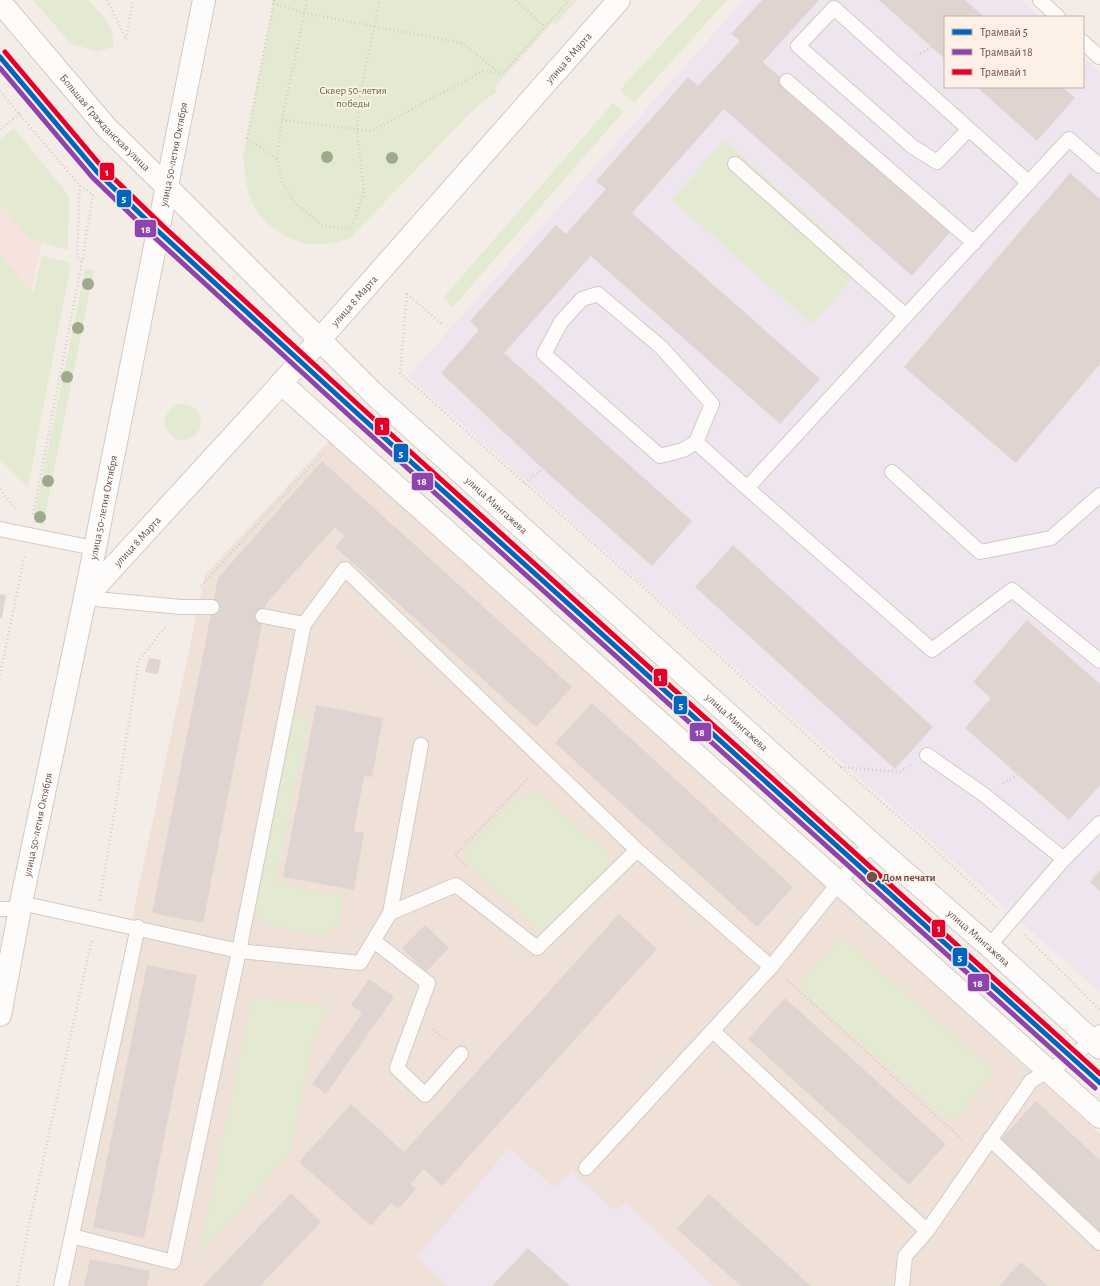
<svg xmlns="http://www.w3.org/2000/svg" width="1100" height="1286" font-family="'Alegreya Sans',sans-serif">
	<style>
		.residential { fill: #efe1d7 }
		.commercial { fill: #f7e3de }
		.education { fill: #eee5ef }
		.green { fill: #e4e9d2 }
		.building { fill: #e0d4d0 }
		.lines { fill: none; stroke-linecap: round; stroke-linejoin: round }
		.service-casing { stroke: #d3cac6; stroke-width: 16 }
		.tertiary-casing { stroke: #d3cac6; stroke-width: 24 }
		.secondary-casing { stroke: #d2c8c4; stroke-width: 24 }
		.path { stroke: #d5ccc9; stroke-width: 2.5; stroke-dasharray: 1 3; stroke-linecap: butt }
		.service { stroke: #fdfcfb; stroke-width: 14 }
		.tertiary { stroke: #fdfcfb; stroke-width: 22 }
		.secondary { stroke: #fdfcfb; stroke-width: 22 }
		.tram-1-casing { stroke: #fdf0e7; stroke-width: 8 }
		.tram-2-casing { stroke: #fdf0e7; stroke-width: 8 }
		.tram-3-casing { stroke: #fdf0e7; stroke-width: 8 }
		.tram-1 { stroke: #0065bd; stroke-width: 5 }
		.tram-2 { stroke: #8e44ad; stroke-width: 5 }
		.tram-3 { stroke: #e4002b; stroke-width: 5 }
		.tree { fill: #9faa8d }
		.stop-dot { fill: #6e514b; stroke: #fdf0e7; stroke-width: 1.5 }
		.labels { text-anchor: middle; dominant-baseline: central; stroke-width: 3.5; stroke-linejoin: round; paint-order: stroke }
		.street-label { font-size: 11px; fill: #6e514b; stroke: #fdf0e7 }
		.park-label { font-size: 11px; fill: #5a7344; stroke: #fdf0e7 }
		.stop-label { font-size: 11px; font-weight: bold; fill: #6e514b; stroke: #fdf0e7; text-anchor: start }
		.line-badge { stroke: #fdf0e7; stroke-width: 1.5 }
		.badge-label { font-size: 11px; text-anchor: middle; font-weight: bold; fill: #fff }
	</style>
	<rect width="100%" height="100%" fill="#f4ede7"/>
	<path class="residential" d="M330,440l770,694v152h-1046l151,-711z"/>
	<path class="commercial" d="M0,194l42,48 -42,197z"/>
	<path class="education" d="M744,0h278l18,17h-95v70h138v-31l17,16v920l-692,-616z
		M509,1148l46,40 16,-17 43,39 13,-7 86,83h-266l-30,-29z"/>
	<path class="green" d="M33,0h55c14,16 27,24 25,47l-16,5 -27,-9z
		M274,0h303l-21,24 -3,-2 -59,66 3,3 -23,18 -124,129c-8,2 -16,5 -24,6 -28,4 -63,-16 -74,-42 -7,-14 -7,-30 -9,-45z
		M702,0h25l-93,103 -14,-13z
		M613,103l10,9 -170,195 -10,-9z
		M14,128l55,68 -1,54 -39,-11 -29,-35v-65z
		M724,140l140,125 -52,59 -140,-124z
		M0,255l33,38 9,-37 29,7 -43,224 -28,-28z
		M85,269l9,1 -51,255 -10,-3z
		M165 422a18 18 0 1 1 36 0a18 18 0 1 1-36 0Z
		M294,715l15,3 -34,165 68,14 -5,29 -16,10 -55,-11 -12,-12z
		M537,791l70,62 3,11 -68,70 -81,-80 52,-53z
		M842,937l153,136 -44,50 -154,-136z
		M252,998l77,8 -16,35 -24,114 -90,100z"/>
	<path class="building" d="M762,0h57l-56,62 189,168 -40,46 -188,-167 -92,104 188,166 -40,45 -189,-168 -87,97 188,168 -40,45 -109,-97 -102,-96 38,-43 -9,-9 86,-96 10,9 40,-45 -10,-8 92,-104 10,9 42,-45 -9,-7z
		M879,0h86l19,17h-39v42z
		M977,87h86l12,11 -38,43z
		M1070,173l30,26v165l-84,99 -112,-96z
		M322,461l250,226 -36,40 -201,-180 10,-11 -10,-9 -69,77 -63,319 -51,-10 66,-335z
		M733,545l200,182 -38,42 -200,-182z
		M0,594l6,1 -4,23h-2z
		M1027,620l73,64v101l-31,35 -104,-92 26,-30 -18,-16z
		M149,658l12,2 -3,14 -13,-2z
		M592,703l201,184 -36,40 -202,-184z
		M316,705l67,13 -11,59 -8,-1 -10,55 10,2 -10,57 -71,-13z
		M1100,870v21l-10,-9z
		M619,914l38,35 -215,237 -18,-17 -14,15 6,5 -18,20 -7,-6 -20,23 -72,-64 52,-58 53,48z
		M425,925l24,23 -23,24 -24,-24z
		M147,965l50,10 -53,263 -51,-11z
		M369,979l25,18 -68,97 -14,-10 50,-71 -11,-8z
		M785,998l161,146 -37,41 -161,-146z
		M1036,1101l64,59v72l-100,-92z
		M291,1193l30,29 -61,64h-57z
		M709,1194l102,92h-70l-64,-57z
		M528,1248l42,38h-78z
		M90,1259l60,12 -3,15h-63z
		M1021,1262l27,24h-49z"/>
	<g class="lines">
		<defs>
			<path id="service" d="M1040,0l18,17
				M1083,42l16,15
				M787,81l187,162
				M969,129l-32,33 -24,-15 -115,-101 36,-38 195,175
				M735,164l171,152
				M696,442l-13,8 -23,6 -116,-102 17,-32 21,-23 16,-5 63,53 51,57 -16,38 51,46 185,162 80,-60 88,71
				M892,472l88,80 71,-14 49,-43
				M747,488l322,-349 31,27
				M0,529l94,19
				M85,598l96,9h31
				M263,616l41,8 41,-55 292,281 134,117 100,-124
				M927,755l56,39 81,65
				M21,903l218,48 121,12 30,-50 31,-168
				M0,909h20
				M390,913l66,-28 81,63 100,-98
				M374,941l54,42 -31,85 28,27 36,-41
				M989,946l75,-87 36,-36
				M713,1031l214,200
				M990,1139l110,104
				M586,1168l185,-201
				M72,1236l101,26 66,-311 65,-327
				M61,1286l77,-359
				M902,1286l3,-30 22,-25 104,-150 40,-24 21,-16 8,-9"/>
			<g id="tertiary">
				<path id="s1" d="M167,187l208,208 496,448 118,103 111,102"/>
				<path d="M281,383l819,734"/>
			</g>
			<g id="secondary">
				<path id="s2" d="M0,2l106,125 61,60"/>
				<path id="s3" d="M85,598l185,-202 349,-396"/>
				<path id="s4" d="M0,1015l21,-112 64,-305 119,-598"/>
			</g>
		</defs>
		<use href="#service" class="service-casing"/>
		<use href="#tertiary" class="tertiary-casing"/>
		<use href="#secondary" class="secondary-casing"/>
		<path class="path" d="M107,0l19,39
			M274,0l-27,138 30,21 6,25 12,19 28,23 28,3 13,-37 -7,-61 3,-38 20,-93
			M516,0l29,27
			M273,3l32,10 157,30 39,31
			M126,39l7,-39
			M917,56l15,-9
			M0,91l80,95 -3,71 4,4
			M282,120l89,11 112,-60 19,3 67,-74
			M0,129l20,-15
			M277,159l5,-39 25,-120
			M407,293l-7,80 246,217 194,176 75,65 81,76
			M407,294l36,31
			M524,483l19,-14
			M0,489l17,22
			M33,514l49,-252 11,-68 -13,-8
			M201,586l122,-133
			M0,675l25,-121
			M840,767l60,5 11,-7
			M1003,783l15,-8
			M466,866l-11,-11 75,-79
			M100,900l39,-240 27,-34
			M1025,935l75,75
			M787,980l177,161
			M433,1029l13,11
			M17,1286l12,-61 63,-287"/>
		<use href="#service" class="service"/>
		<use href="#tertiary" class="tertiary"/>
		<use href="#secondary" class="secondary"/>
		<defs>
			<path id="tram-1" d="M0,57l97,115 61,59 201,184 741,668"/>
			<path id="tram-2" d="M0,68l92,109 61,59 201,184 741,668"/>
			<path id="tram-3" d="M5,52l97,115 61,59 201,184 736,664"/>
		</defs>
		<use href="#tram-1" class="tram-1-casing"/>
		<use href="#tram-2" class="tram-2-casing"/>
		<use href="#tram-3" class="tram-3-casing"/>
		<use href="#tram-1" class="tram-1"/>
		<use href="#tram-2" class="tram-2"/>
		<use href="#tram-3" class="tram-3"/>
	</g>
	<g class="tree">
		<circle cx="327" cy="157" r="6"/>
		<circle cx="392" cy="158" r="6"/>
		<circle cx="88" cy="284" r="6"/>
		<circle cx="78" cy="328" r="6"/>
		<circle cx="67" cy="377" r="6"/>
		<circle cx="48" cy="481" r="6"/>
		<circle cx="40" cy="517" r="6"/>
	</g>
	<circle class="stop-dot" cx="872" cy="877" r="6"/>
	<g class="labels">
		<g class="street-label">
			<text stroke="none"><textPath href="#s3" startOffset="725">улица 8 Марта</textPath></text>
			<text stroke="none"><textPath href="#s2" startOffset="160">Большая Гражданская улица</textPath></text>
			<text stroke="none"><textPath href="#s4" startOffset="878">улица 50-летия Октября</textPath></text>
			<text stroke="none"><textPath href="#s3" startOffset="401">улица 8 Марта</textPath></text>
			<text stroke="none"><textPath href="#s1" startOffset="458">улица Мингажева</textPath></text>
			<text stroke="none"><textPath href="#s4" startOffset="518">улица 50-летия Октября</textPath></text>
			<text stroke="none"><textPath href="#s3" startOffset="77">улица 8 Марта</textPath></text>
			<text stroke="none"><textPath href="#s1" startOffset="782">улица Мингажева</textPath></text>
			<text stroke="none"><textPath href="#s4" startOffset="194">улица 50-летия Октября</textPath></text>
			<text stroke="none"><textPath href="#s1" startOffset="1106">улица Мингажева</textPath></text>
		</g>
		<g class="park-label">
			<text x="353" y="90">Сквер 50-летия<tspan x="353" dy="13">победы</tspan></text>
		</g>
		<g class="stop-label">
			<text x="882" y="877">Дом печати</text>
		</g>
	</g>
	<g class="line-badge">
		<rect x="99" y="162" width="16" height="19" rx="4" fill="#e4002b"/>
		<rect x="116" y="189" width="16" height="19" rx="4" fill="#0065bd"/>
		<rect x="134" y="219" width="23" height="19" rx="4" fill="#8e44ad"/>
		<rect x="374" y="417" width="16" height="19" rx="4" fill="#e4002b"/>
		<rect x="393" y="443" width="16" height="20" rx="4" fill="#0065bd"/>
		<rect x="411" y="472" width="23" height="19" rx="4" fill="#8e44ad"/>
		<rect x="653" y="668" width="15" height="19" rx="4" fill="#e4002b"/>
		<rect x="673" y="695" width="15" height="20" rx="4" fill="#0065bd"/>
		<rect x="689" y="722" width="23" height="20" rx="4" fill="#8e44ad"/>
		<rect x="931" y="919" width="15" height="19" rx="4" fill="#e4002b"/>
		<rect x="952" y="947" width="16" height="20" rx="4" fill="#0065bd"/>
		<rect x="967" y="973" width="23" height="19" rx="4" fill="#8e44ad"/>
	</g>
	<g class="badge-label">
		<text x="107" y="176">1</text>
		<text x="124" y="202">5</text>
		<text x="146" y="233">18</text>
		<text x="382" y="430">1</text>
		<text x="401" y="457">5</text>
		<text x="422" y="485">18</text>
		<text x="660" y="681">1</text>
		<text x="681" y="709">5</text>
		<text x="700" y="736">18</text>
		<text x="939" y="932">1</text>
		<text x="960" y="961">5</text>
		<text x="978" y="987">18</text>
	</g>
	<rect x="944" y="16" width="140" height="72" fill="#fdf0e7" stroke="#c4b0a9"/>
	<rect x="952" y="29" width="20" height="6" fill="#0065bd" stroke="#c4b0a9"/>
	<text x="980" y="36" font-size="12" fill="#6e514b">Трамвай 5</text>
	<rect x="952" y="49" width="20" height="6" fill="#8e44ad" stroke="#c4b0a9"/>
	<text x="980" y="56" font-size="12" fill="#6e514b">Трамвай 18</text>
	<rect x="952" y="69" width="20" height="6" fill="#e4002b" stroke="#c4b0a9"/>
	<text x="980" y="76" font-size="12" fill="#6e514b">Трамвай 1</text>
</svg>
